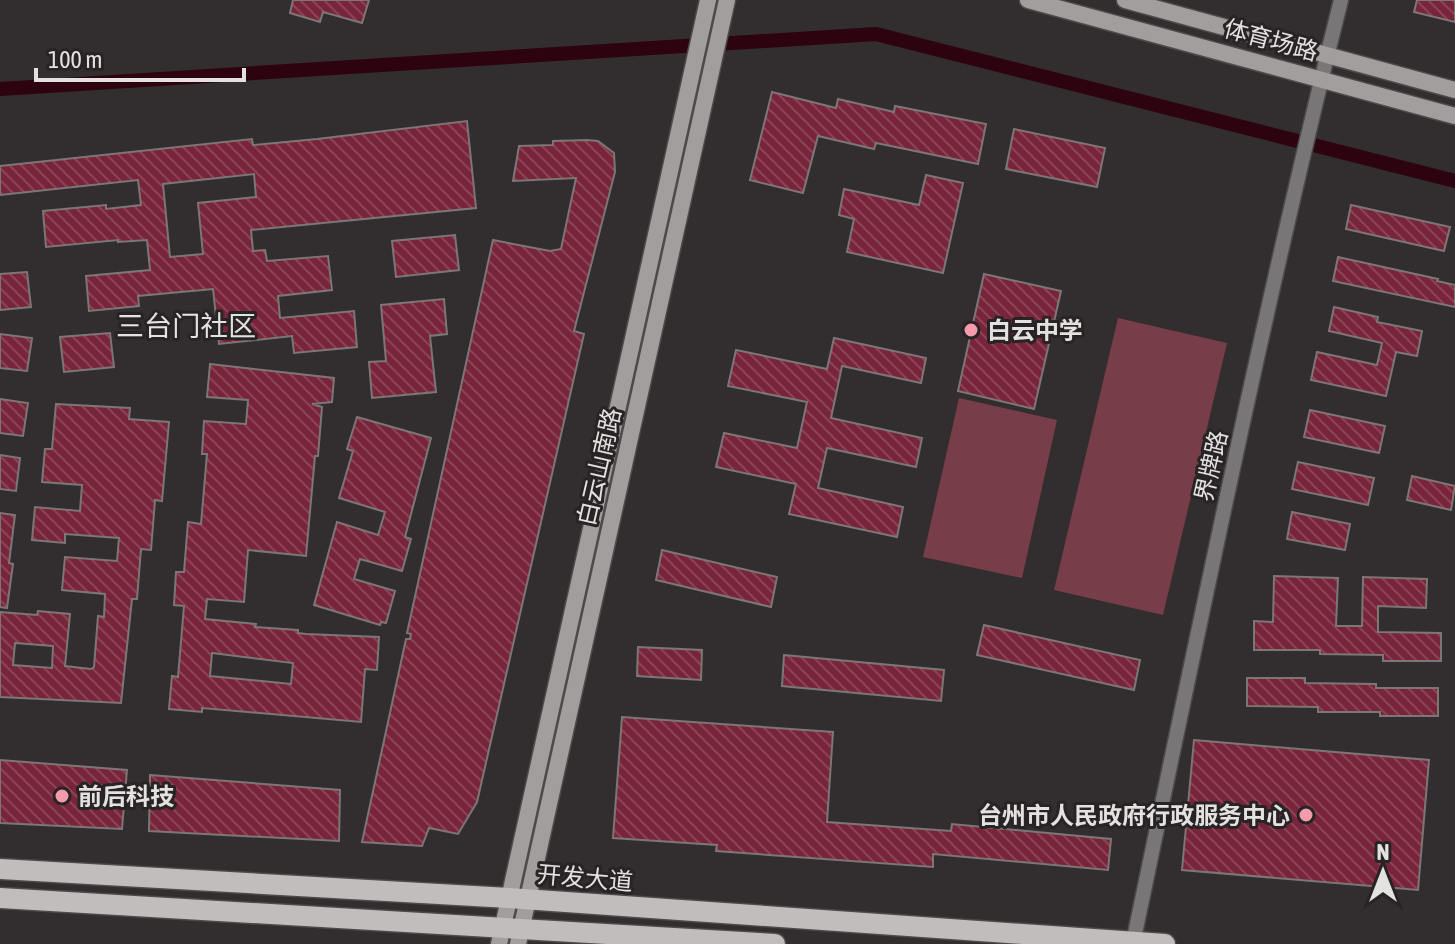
<svg xmlns="http://www.w3.org/2000/svg" width="1455" height="944" font-family="'Asap Condensed','Noto Sans SC',sans-serif">
	<style>
		.park { fill: #773e4a }
		.lines { fill: none; stroke-linecap: round; stroke-linejoin: round }
		.canal { stroke: #2e0310; stroke-width: 14 }
		.building { fill: url(#building-back-hatch); stroke: #7c7677; stroke-width: 2; fill-rule: evenodd }
		.street-casing { stroke: #4e4a4b; stroke-width: 17 }
		.secondary-casing { stroke: #4e4a4b; stroke-width: 19 }
		.primary-casing { stroke: #4e4a4b; stroke-width: 23 }
		.street { stroke: #787676; stroke-width: 14 }
		.secondary { stroke: #a29e9e; stroke-width: 16 }
		.primary { stroke: #c2bdbd; stroke-width: 20 }
		.poi-dot { fill: #f39aab; stroke: #282324; stroke-width: 3 }
		.labels { text-anchor: middle; dominant-baseline: central; stroke-width: 6; stroke-linejoin: round; paint-order: stroke }
		.street-label { font-size: 24px; fill: #e4e1e1; stroke: #282324 }
		.poi-label { font-size: 24px; font-weight: bold; fill: #e4e1e1; stroke: #282324; text-anchor: start }
		.quarter-label { font-size: 28px; fill: #e4e1e1; stroke: #282324 }
	</style>
	<defs>
		<pattern id="building-back-hatch" width="6" height="6" patternUnits="userSpaceOnUse" patternTransform="scale(2)"><rect width="6" height="6" fill="#78243b"/><path d="M-1 5l2 2M0 0l6 6M5-1l2 2" fill="none" stroke="#8b4457"/></pattern>
	</defs>
	<rect width="100%" height="100%" fill="#322d2e"/>
	<path class="park" d="M1118,318l109,25 -64,272 -109,-25z
		M959,398l98,22 -35,158 -99,-21z"/>
	<g class="lines">
		<path class="canal" d="M0,89l876,-55 579,147"/>
	</g>
	<path class="building" d="M293,0h76l-7,23 -39,-11 -3,10 -30,-9z
		M1417,0h38v22l-41,-10z
		M772,92l64,16 2,-9 56,13 1,-6 91,18 -8,40 -102,-21 -2,6 -56,-13 -15,57 -53,-13z
		M467,121l9,87 -225,22 2,21 12,-1 2,11 61,-5 4,34 -54,6 2,22 74,-7 3,36 -63,6 -2,-17 -73,8 -6,-55 -75,7 1,10 -50,5 -3,-35 64,-6 -3,-30 -29,2v-2l-72,7 -3,-36 63,-6v4l35,-4 -3,-25 -138,15v-29l252,-27 1,6 64,-6zM254,174l2,23 -58,6 5,51 -33,3 -7,-73z
		M1014,129l91,19 -8,39 -91,-18z
		M587,140l11,1 16,12 1,19 -41,159 10,3 -107,468 -19,32 -29,-6 -7,18 -60,-4 44,-203h4l1,-5 -4,-1 86,-393 57,11 11,-2 15,-71 -63,3 6,-35 34,-1v-4z
		M926,175l37,8 -20,90 -96,-21 7,-33 -15,-4 5,-26 75,16z
		M1351,205l99,22 -6,24 -98,-22z
		M455,235l4,35 -63,7 -4,-36z
		M1338,257l100,22 -1,2 18,4v22l-122,-26z
		M27,272l4,35 -31,3v-36z
		M984,274l77,17 -27,118 -76,-18z
		M444,299l3,35 -17,2 6,56 -64,6 -3,-36 17,-1 -5,-56z
		M1334,307l44,10 -1,5 45,9 -5,25 -21,-4 -10,44 -75,-16 6,-28 60,13 5,-22 -53,-12z
		M110,333l4,34 -50,5 -4,-35z
		M0,334l32,4 -5,33 -27,-3z
		M834,338l92,20 -5,25 -79,-17 -11,52 91,20 -6,29 -89,-19 -9,40 85,19 -6,30 -108,-23 7,-30 -80,-17 8,-34 73,15 10,-46 -79,-16 8,-36 91,19z
		M210,364l124,14 -2,24 -20,2 10,3 -4,49h-3l-9,100 -58,-6 -4,52 -37,-3 -2,20 51,5 -1,3 43,3v3l8,1 73,3 -2,33 -12,-1 -4,53 -159,-14v4l-33,-3 3,-33 6,1 6,-71 -10,-1 2,-33h8l4,-50 13,2 6,-70h-5l2,-33 42,3 2,-24 -41,-3zM212,653l81,10 -2,21 -81,-8z
		M0,399l28,4 -5,33 -23,-3z
		M56,404l74,4 -1,11 40,3 -7,79 -7,-1 -4,50 -10,-1 -4,50h-5l-11,104 -121,-6v-85l37,3 1,-4 32,3 -5,52 26,3 3,-2 4,-51 6,1 1,-23 -43,-4 3,-33 52,4 2,-23 -54,-4v9l-33,-3 3,-33 45,4 2,-26 -40,-3 3,-33h7zM15,643l38,3 -1,22 -39,-3z
		M1310,410l75,16 -6,27 -75,-16z
		M357,417l74,21 -26,99 6,2 -9,32 -42,-12 -6,20 41,12 -9,32 -5,-1 -1,3 -66,-20 23,-83 41,13 7,-23 -46,-14 14,-47 -6,-2z
		M0,455l20,3 -4,33 -16,-2z
		M1298,462l76,16 -6,27 -76,-16z
		M1412,476l43,10 -4,24 -44,-10z
		M1292,512l58,12 -5,26 -58,-11z
		M0,513l15,2 -6,48 4,1 -6,44 -7,-1z
		M662,550l115,27 -6,30 -115,-27z
		M1274,576l64,2 -2,48h26l1,-49 64,2 -1,29 -48,-2v26l63,1v28h-58v-6l-63,-1v-4h-66v-29l19,1z
		M984,625l156,35 -6,30 -157,-35z
		M638,647l64,3 -1,30 -64,-4z
		M784,655l160,15 -3,31 -159,-15z
		M1247,678h58v5l71,1v4h62v28h-58v-4h-62v-5l-71,-1z
		M622,717l211,15 -6,90 124,9 1,-7 159,15 -3,31 -175,-16v13l-217,-16 1,-6 -104,-7z
		M1194,740l235,20 -11,130 -236,-20z
		M0,760l127,10 -5,59 -122,-6z
		M150,775l190,15 -1,51 -190,-10z"/>
	<g class="lines">
		<defs>
			<path id="street" d="M1133,943c66,-315 130,-631 208,-943"/>
			<path id="secondary" d="M1028,0l427,116
				M1125,0l330,90
				M499,944l209,-944
				M518,944l209,-944"/>
			<path id="primary" d="M0,869l509,29 656,46
				M0,898l775,46"/>
		</defs>
		<use href="#street" class="street-casing"/>
		<use href="#secondary" class="secondary-casing"/>
		<use href="#primary" class="primary-casing"/>
		<use href="#street" class="street"/>
		<use href="#secondary" class="secondary"/>
		<use href="#primary" class="primary"/>
	</g>
	<g class="poi-dot">
		<circle cx="971" cy="330" r="8"/>
		<circle cx="62" cy="796" r="8"/>
		<circle cx="1306" cy="815" r="8"/>
	</g>
	<g class="labels">
		<g class="street-label">
			<text transform="translate(1271 40) rotate(15)">体育场路</text>
			<text transform="translate(1211 466) rotate(-77)">界牌路</text>
			<text transform="translate(599 467) rotate(-77)">白云山南路</text>
			<text transform="translate(585 878) rotate(5)">开发大道</text>
		</g>
		<g class="poi-label">
			<text x="987" y="330">白云中学</text>
			<text x="78" y="796">前后科技</text>
			<text x="1290" y="815" text-anchor="end">台州市人民政府行政服务中心</text>
		</g>
		<g class="quarter-label">
			<text x="186" y="326">三台门社区</text>
		</g>
	</g>
	<g transform="translate(1383 872)" stroke="#282324" stroke-width="6" paint-order="stroke">
	<path d="M0-6L14 30L0 20L-14 30Z" fill="#e4e1e1"/>
	<text y="-12" font-size="22" font-weight="bold" text-anchor="middle" fill="#e4e1e1">N</text>
	</g>
	<path d="M36 68v12h208v-12" fill="none" stroke="#e4e1e1" stroke-width="4"/>
	<text x="48" y="68" font-size="24" fill="#e4e1e1" stroke="#282324" stroke-width="6" paint-order="stroke">100 m</text>
</svg>
